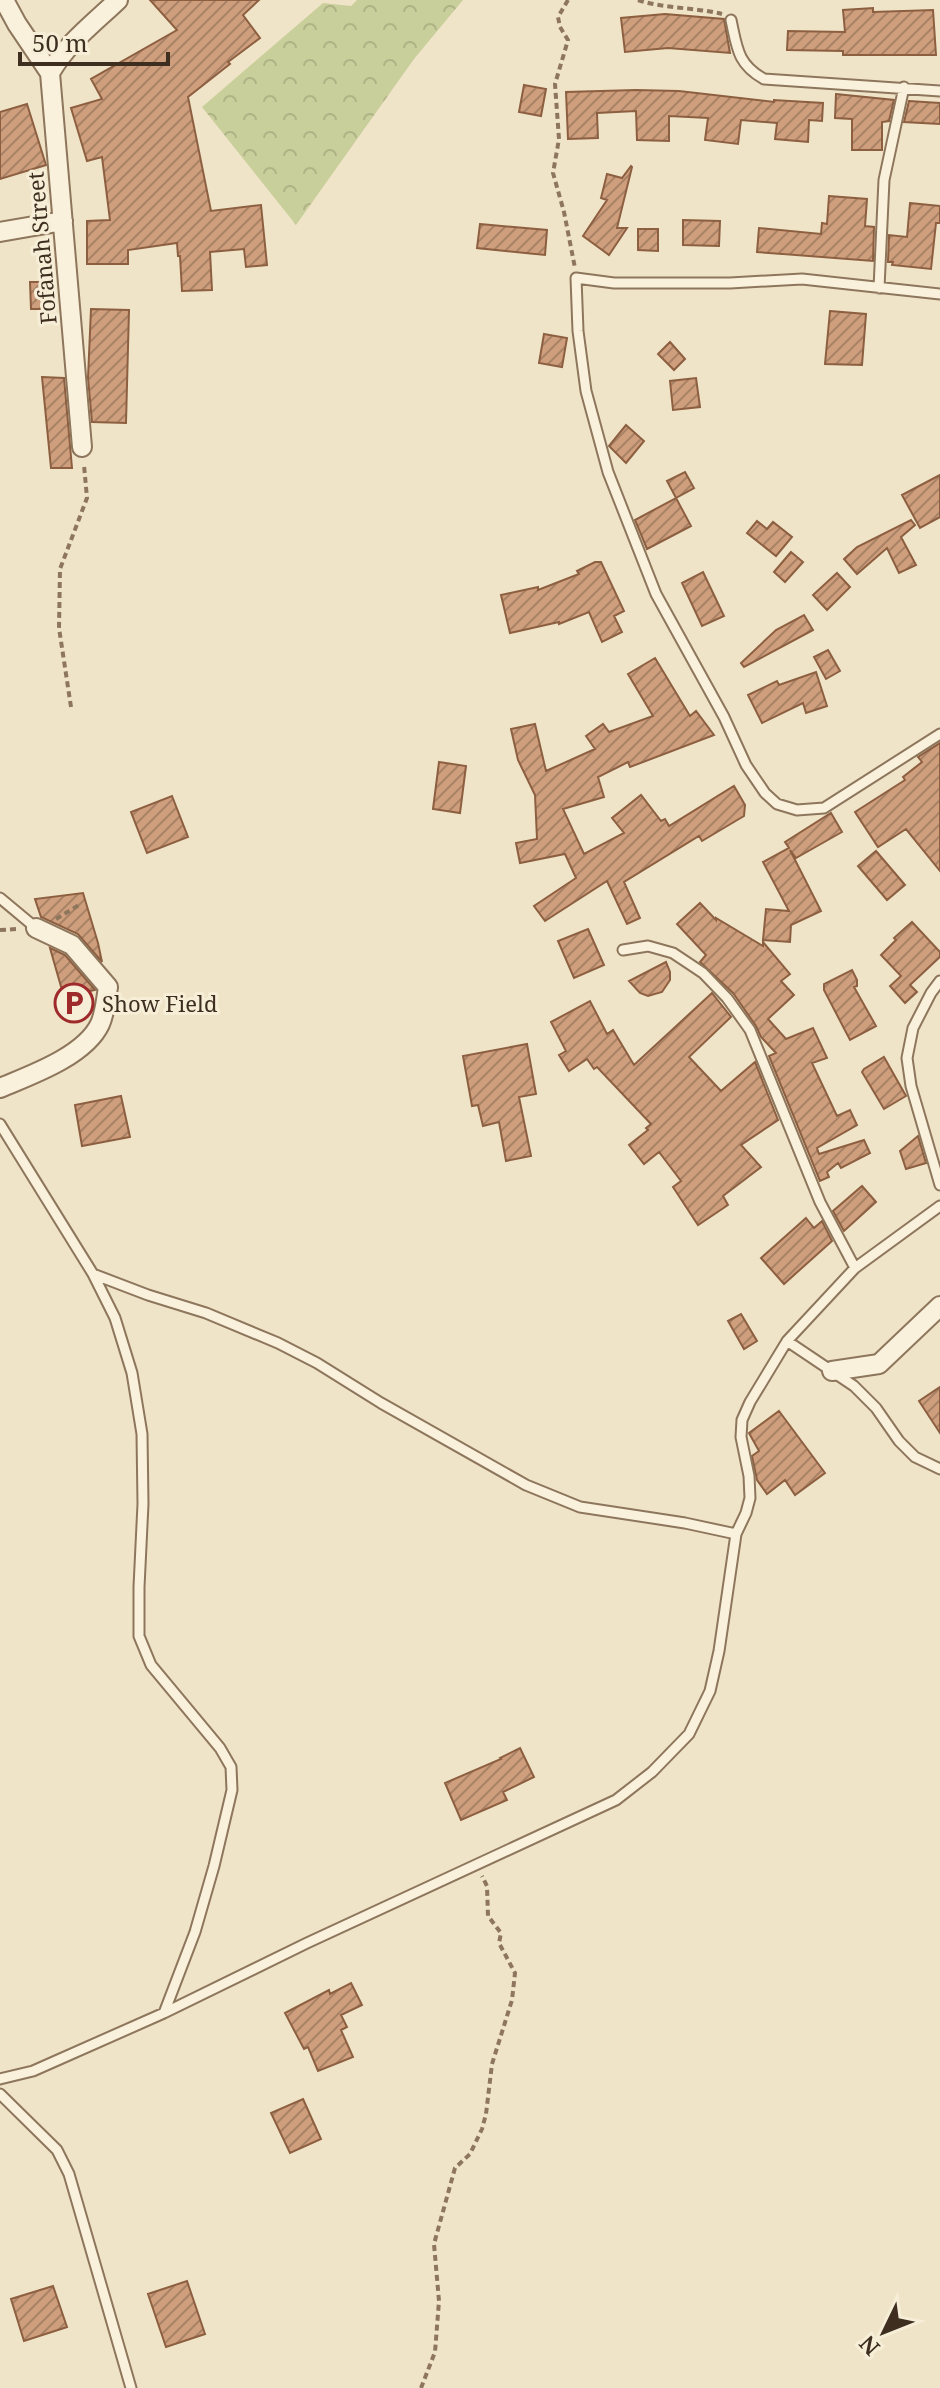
<svg xmlns="http://www.w3.org/2000/svg" width="940" height="2388" font-family="'Noto Serif',serif">
	<style>
		.forest { fill: url(#forest-crowns) }
		.building { fill: url(#building-hatch); stroke: #8d5f41; stroke-width: 2 }
		.lines { fill: none; stroke-linecap: round; stroke-linejoin: round }
		.service-casing { stroke: #8d765c; stroke-width: 13 }
		.minor-casing { stroke: #8d765c; stroke-width: 22 }
		.path { stroke: #8d765c; stroke-width: 4; stroke-dasharray: 6 4; stroke-linecap: butt }
		.service { stroke: #faf1dc; stroke-width: 9 }
		.minor { stroke: #faf1dc; stroke-width: 18 }
		.labels { text-anchor: middle; dominant-baseline: central; stroke-width: 6; stroke-linejoin: round; paint-order: stroke }
		.street-label { font-size: 22px; fill: #3d2e20; stroke: #f7eed8 }
		.poi-label { font-size: 22px; fill: #3d2e20; stroke: #f7eed8; text-anchor: start }
	</style>
	<defs>
		<pattern id="forest-crowns" width="20" height="18" patternUnits="userSpaceOnUse" patternTransform="scale(2)"><rect width="20" height="18" fill="#c9cf9b"/><path d="M2 6a3 3 0 1 1 6 0M12 15a3 3 0 1 1 6 0" fill="none" stroke="#aeb285"/></pattern>
		<pattern id="building-hatch" width="6" height="6" patternUnits="userSpaceOnUse" patternTransform="scale(2)"><rect width="6" height="6" fill="#cf9f7d"/><path d="M-1 1l2-2M0 6l6-6M5 7l2-2" fill="none" stroke="#a98266"/></pattern>
	</defs>
	<rect width="100%" height="100%" fill="#f0e4c8"/>
	<path class="forest" d="M357,0h106l-49,59 -118,166 -94,-118 121,-104 28,3z"/>
	<path class="building" d="M150,0h109l-16,15 17,23 -32,24 2,2 -42,33 23,114 50,-6 6,60 -21,2 -2,-18 -34,3 2,38 -30,1 -2,-35h-2l-1,-13 -49,7v14h-41v-43l23,-1 -8,-63 -15,4 -16,-53 31,-9 -11,-20 86,-49z
		M873,8v4l60,-2 3,45h-93v-4l-56,-1 1,-19 57,1 -2,-22z
		M665,14l59,5 6,34 -62,-5 -43,4 -4,-34z
		M524,85l22,4 -5,27 -22,-4z
		M636,90l43,1 95,11v-2l49,3 -1,18 -13,-1 -1,22 -33,-3 2,-16 -36,-3 -3,24 -33,-4 3,-22 -39,-2v25l-32,-1 -1,-29 -39,2 1,25 -30,1 -2,-47z
		M836,94l58,6 -5,21 -7,1v28h-30v-31l-17,-1z
		M909,101l31,2v21l-36,-2z
		M27,104l19,61 -46,14v-67z
		M631,166l1,1 -15,61h10l-18,27 -26,-19 24,-36 -6,-2 6,-24 15,4z
		M829,196l38,3 -2,27 9,1 -1,34 -116,-9 2,-24 62,6 1,-11 5,1z
		M910,203l30,3v17h-4l-5,46 -39,-4 1,-3h-5l1,-27 18,2z
		M683,220l37,1 -1,25 -36,-1z
		M480,224l67,6 -2,25 -68,-7z
		M638,229h20v22l-20,-1z
		M30,282h23l1,27h-23z
		M91,309l38,1 -3,113 -34,-1 -4,-44z
		M830,311l36,3 -4,51 -37,-1z
		M544,334l23,4 -5,29 -23,-4z
		M670,342l15,17 -11,11 -16,-16z
		M42,377l22,1 8,90h-21z
		M696,378l4,29 -27,3 -3,-29z
		M626,425l18,16 -18,22 -17,-17z
		M685,472l9,16 -18,10 -9,-17z
		M940,475v42l-20,11 -18,-33z
		M676,498l15,28 -44,23 -12,-29z
		M911,520l4,5 -14,12 15,28 -17,8 -12,-25 -30,26 -13,-15 13,-12z
		M757,521l10,8 6,-7 19,15 -16,19 -29,-23z
		M791,552l12,10 -18,20 -11,-10z
		M595,562h6l23,49 -10,5 8,16 -20,10 -13,-30 -30,12v-2l-49,11 -9,-38 37,-8v3l41,-16 -2,-3z
		M703,572l21,44 -22,10 -20,-43z
		M837,573l13,14 -23,23 -14,-15z
		M804,615l9,15 -69,37 -3,-4 35,-33z
		M828,650l12,21 -14,8 -12,-22z
		M655,658l35,58 6,-5 18,24 -84,32 -2,-5 -30,15 6,20 -41,12 21,45 40,-21 -12,-15 29,-23 20,26 4,-2 4,7 65,-40 11,19 -1,11 -42,25 -3,-5 -75,46 16,36 -13,6 -20,-43 -62,40 -11,-15 42,-28 -11,-24 -45,9 -4,-20 21,-4 -2,-44 -17,-35 -7,-31 24,-5 11,47 49,-22 -9,-13 17,-12 6,8 44,-16 -25,-42z
		M816,672l11,34 -21,7 -3,-10 -41,20 -14,-28 29,-14 2,4z
		M940,743v128l-34,-42 -28,18 -23,-35 50,-32 -2,-3 19,-15 -4,-5z
		M439,762l27,4 -6,47 -27,-4z
		M172,796l16,41 -41,16 -16,-41z
		M831,813l11,19 -46,26 -6,-8 31,61 -30,14 -1,17 -27,-2 3,-31 23,2 -26,-49 26,-14 -4,-6z
		M876,851l29,34 -18,15 -29,-34z
		M83,893l15,50 4,19 -24,-28 -37,-17 -6,-18z
		M700,903l16,17v-2l47,28v-4l27,32 -9,7 13,14 -26,24 18,20 27,-11 14,30 -15,5 25,53 13,-6 7,15 -40,23 2,6 45,-14 6,13 -29,15 -3,-5 -11,9 2,5 -9,4 -51,-125 7,-3 -15,-16 -5,-11 -23,-33 -33,-31 6,-7 -29,-31z
		M912,922l28,30v5l-30,28 7,7 -12,11 -15,-17 11,-10 -20,-21 15,-15 -2,-2z
		M588,929l16,36 -30,13 -16,-37z
		M50,948l15,7 30,35 -31,7z
		M666,962l4,10v8l-8,12 -14,4 -8,-3 -11,-12z
		M852,970l5,10v6l-3,1 22,39 -26,14 -26,-50v-6z
		M712,993l19,24 -42,40 32,34 34,-29 23,58 -37,25 20,22 -38,29 5,9 -30,20 -25,-38 8,-6 -22,-29 -15,12 -15,-19 19,-15 -2,-2 5,-4 -54,-57 -3,2 -7,-10 -18,12 -10,-16 7,-4 -15,-29 39,-21 17,33 6,-4 21,35z
		M527,1044l9,50 -17,3 12,59 -25,5 -7,-39 -16,4 -5,-21 -6,1 -9,-50z
		M884,1057l22,39 -22,13 -22,-37 2,-3z
		M121,1096l9,41 -48,9 -7,-41z
		M918,1136l8,27 -20,6 -6,-18z
		M862,1186l14,16 -32,29 -11,-20z
		M806,1218l8,10 8,-7 10,20 -48,43 -23,-26z
		M741,1314l16,27 -13,8 -16,-28z
		M940,1387v46l-21,-32z
		M779,1411l46,62 -30,22 -10,-15 -18,14 -10,-14 -5,-24 7,-5 -10,-18z
		M520,1748l14,29 -31,15 4,8 -46,20 -16,-37 56,-24 -1,-1z
		M351,1983l11,22 -21,10 6,12 -6,3 12,27 -35,14 -10,-24 -4,2 -19,-36 44,-23 1,4z
		M303,2099l18,40 -31,14 -19,-40z
		M187,2281l18,53 -39,13 -18,-53z
		M53,2286l14,41 -43,14 -13,-42z"/>
	<g class="lines">
		<defs>
			<path id="service" d="M731,20c6,27 6,44 33,59l176,12
				M879,288l5,-108 20,-93
				M940,294l-138,-15 -72,4h-116l-38,-5 2,53 8,60 22,81 48,122 68,123 22,48 19,28 12,11 20,6 27,-2 116,-74
				M0,898l36,30
				M623,950l25,-4 25,7 30,20 24,25 23,32 70,172 35,66
				M940,981l-9,12 -18,35 -6,30 4,28 29,99
				M0,1124l93,150 22,44 17,55 10,61 1,70 -4,83v49l12,29 69,83 11,19 1,23 -18,76 -19,66 -31,81
				M93,1274l55,21 58,18 72,30 39,20 64,40 145,82 54,22 105,16 51,11
				M787,1341l67,45 22,22 23,33 16,16 25,12
				M0,2079l33,-8 131,-58 143,-70 309,-143 36,-28 37,-38 21,-43 9,-40 17,-117 10,-21 4,-15 -1,-22 -8,-39 1,-17 8,-18 37,-61 68,-73 85,-62
				M0,2094l57,56 12,24 62,214"/>
			<path id="minor" d="M4,0l13,24 33,49 32,374
				M50,73c16,-29 44,-50 68,-73
				M0,232l63,-11
				M0,1088c31,-13 85,-32 100,-64 5,-11 6,-25 8,-37l-36,-42 -36,-17
				M832,1371l47,-7 61,-58"/>
		</defs>
		<use href="#service" class="service-casing"/>
		<use href="#minor" class="minor-casing"/>
		<path class="path" d="M568,0l-10,17 2,10 8,13 -13,44 4,55 -6,34 11,39 11,56
			M638,0c27,9 56,7 84,14
			M71,707l-12,-79 1,-59 27,-71 -3,-33
			M56,919l23,-14
			M0,930l18,-1
			M421,2388l14,-36 4,-51 -5,-57 21,-76 15,-14 12,-25 4,-15 6,-50 20,-64 3,-27 -16,-30 2,-10 -13,-17 -1,-30 -5,-10"/>
		<use href="#service" class="service"/>
		<use href="#minor" class="minor"/>
	</g>
	<defs>
		<symbol id="parking-ring" viewBox="-11 -11 22 22"><circle r="9.5" fill="#f7eed8" stroke="#9e2a2b" stroke-width="1.5"/><path d="M-3.5-5.5H1a3.5 3.5 0 0 1 0 7H-1V5.5H-3.5ZM-1-3.4V-.6H.8a1.4 1.4 0 0 0 0-2.8Z" fill="#9e2a2b"/></symbol>
	</defs>
	<g fill-rule="evenodd">
		<use href="#parking-ring" x="52" y="981" width="44" height="44"/>
	</g>
	<g class="labels">
		<g class="street-label">
			<text transform="translate(41 248) rotate(-95)">Fofanah Street</text>
		</g>
		<g class="poi-label">
			<text x="102" y="1003">Show Field</text>
		</g>
	</g>
	<g transform="translate(884 2332) rotate(227)" stroke="#f7eed8" stroke-width="6" paint-order="stroke">
	<path d="M0-6L14 30L0 20L-14 30Z" fill="#3d2e20"/>
	<text y="-12" font-size="22" font-weight="bold" text-anchor="middle" fill="#3d2e20">N</text>
	</g>
	<path d="M20 52v12h148v-12" fill="none" stroke="#3d2e20" stroke-width="4"/>
	<text x="32" y="52" font-size="24" fill="#3d2e20" stroke="#f7eed8" stroke-width="6" paint-order="stroke">50 m</text>
</svg>
